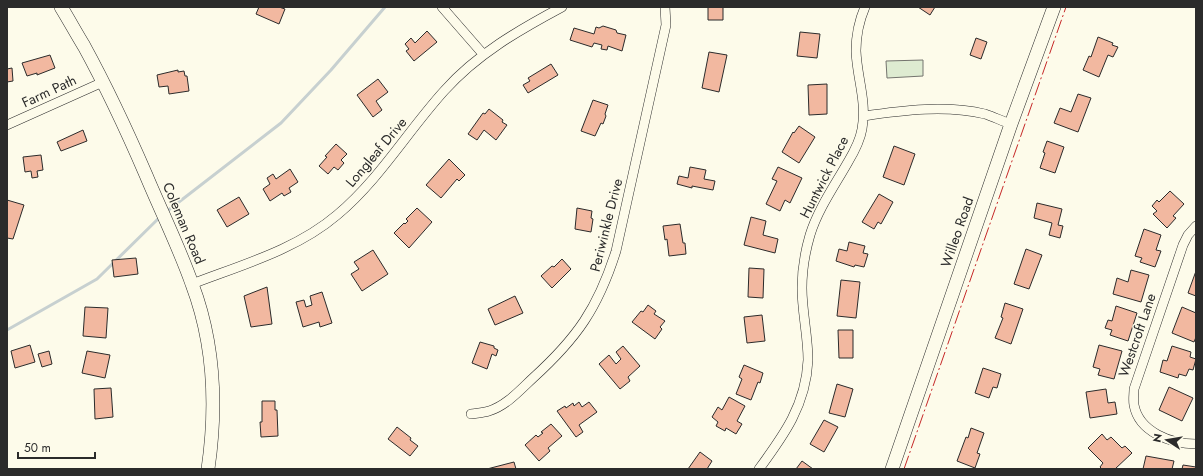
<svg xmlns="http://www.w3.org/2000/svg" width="1203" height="476" font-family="Jost,sans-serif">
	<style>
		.green { fill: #deebd1; stroke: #74746e }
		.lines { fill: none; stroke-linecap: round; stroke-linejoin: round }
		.stream { stroke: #c7d0d0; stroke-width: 3 }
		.building { fill: #f2b8a0; stroke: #2b2b2b }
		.street-casing { stroke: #2b2b2b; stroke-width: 10 }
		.secondary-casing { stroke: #2b2b2b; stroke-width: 14 }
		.street { stroke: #fdfbea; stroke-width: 9 }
		.secondary { stroke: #fdfbea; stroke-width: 13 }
		.power { stroke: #c62828; stroke-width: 1; stroke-dasharray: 14 3 2 3; stroke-linecap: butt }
		.labels { text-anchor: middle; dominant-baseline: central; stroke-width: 3; stroke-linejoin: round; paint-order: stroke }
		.street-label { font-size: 14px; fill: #2b2b2b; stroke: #fdfbea }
	</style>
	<rect width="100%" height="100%" fill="#fdfbea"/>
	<path class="green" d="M923,60v16l-36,2 -1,-17z"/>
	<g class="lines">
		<path class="stream" d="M166,212l115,-89 50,-53 54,-63
			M7,330l90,-51 63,-62"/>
	</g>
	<path class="building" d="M259,7h20l6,2 -6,15 -23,-10z
		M708,7h15v13h-15z
		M918,7h17l-5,8z
		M603,26l13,4 1,3 9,2 -4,16 -14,-5 -1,4 -6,-1 1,-4 -8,-2 -2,4 -22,-7 4,-12 20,6 2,-7 3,1z
		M427,31l10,11 -23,19 -8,-10 3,-2 -4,-5 6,-6 4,5z
		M800,32l20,2 -3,24 -20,-2z
		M1098,37l15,6 -1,2 6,2 -5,10 -5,-2 -9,22 -16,-7 6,-14 2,1z
		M976,38l11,4 -6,17 -11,-4z
		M709,52l18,3 -8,37 -17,-4z
		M50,55l5,13 -18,7v-2l-10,3 -5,-13z
		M551,64l7,11 -30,18 -5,-8 7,-4 -2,-3z
		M12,68l1,13 -6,1v-13z
		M178,70v2l6,-1 1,5h2l2,15 -20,3 -1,-8 -9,1 -2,-12z
		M378,79l10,13 -12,9 6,9 -9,7 -16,-22z
		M827,84v30l-18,1 -1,-30z
		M1078,94l13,4 -13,34 -24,-9 6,-15 11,4z
		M593,100l15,5 -3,9 1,2 -3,8 -2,-1 -6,13 -14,-5z
		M489,109l14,11 -1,2 5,3 -11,15 -12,-10 -7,10 -9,-6 15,-21 2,1z
		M799,126l16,11 -16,26 -17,-11 11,-20 1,1z
		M83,130l4,11 -26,10 -4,-9z
		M1047,141l17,6 -9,26 -15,-5 5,-15 -2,-1z
		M336,144l11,10 -6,6 3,3 -6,7 -4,-3 -6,7 -9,-8 8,-9 -2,-1z
		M894,146l21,8 -11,31 -21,-8z
		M41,155l2,15 -6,1 1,6 -6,1 -1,-7 -6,1 -2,-15z
		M449,159l16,16 -6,6 -2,-2 -16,19 -15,-13z
		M690,167l16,3 -2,9 11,2 -2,9 -21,-4v2l-15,-4 2,-8 9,2z
		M778,167l24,11 -12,25 -5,-3 -5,11 -14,-7 11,-23 -5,-2z
		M290,169l8,13 -9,6 2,4 -7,4 -2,-3 -12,8 -7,-12 7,-5 -3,-6 6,-4 3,5z
		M1170,191l14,13 -11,12 3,2 -9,10 -14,-14 4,-3 -5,-5 5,-6 2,2z
		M879,194l14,8 -12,22 -3,-2 -4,7 -12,-7z
		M239,197l10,17 -22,13 -10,-17z
		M7,200l17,5 -11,34 -6,-1z
		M1037,203l25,6 -4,16 5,1 -3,12 -11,-3 3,-12 -18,-5z
		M417,208l15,14 -23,26 -15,-15 10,-10 1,1 3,-3 -2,-2z
		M577,208l15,3 -1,7 2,1 -2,13 -16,-3z
		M751,217l15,4 -3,14 15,4 -3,14 -31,-8z
		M680,224l3,19h2l1,11 -17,2 -2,-17 -2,1 -2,-14z
		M1144,229l17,6 -5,15 5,1 -6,16 -15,-5 2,-4 -7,-2z
		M849,242l16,4 -2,7 5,1 -4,13 -9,-2 -1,2 -18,-6 3,-12 8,2z
		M1026,249l16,6 -13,34 -15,-5z
		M373,250l15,24 -26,17 -11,-17 8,-5 -5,-7z
		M136,258l2,16 -24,3 -2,-17z
		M562,259l9,10 -19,19 -11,-12 11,-10 2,1z
		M749,268l15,1 -1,29 -15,-1z
		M1131,270l18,5 -8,27 -28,-8 4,-16 11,4z
		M1196,271v25l-8,-3z
		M841,280l19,2 -4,36 -19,-2z
		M267,287l5,37 -21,3 -7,-31z
		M322,292l10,31 -12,4 -1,-5 -16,5 -7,-25 8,-2 2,7 6,-2 -2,-9z
		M515,296l8,17 -28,12 -7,-16z
		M1005,303l18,6 -12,35 -16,-6 8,-20 -2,-1z
		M648,305l8,6 -2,3 11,7 -5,6 2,2 -7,10 -23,-17 9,-11 2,1z
		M1116,306l21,7 -9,28 -18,-6 2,-5 -7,-2 3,-8 4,1z
		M85,307l23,1 -2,30 -23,-2z
		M1182,307l14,6v24l-2,5 -22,-9z
		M762,315l3,26 -18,2 -3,-26z
		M838,330h15v28h-14z
		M480,342l14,4v2l4,2 -2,6 -4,-2 -5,15 -15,-6z
		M30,345l5,17 -20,6 -4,-17z
		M1099,345l23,6 -8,28 -16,-4 2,-6 -7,-2z
		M623,346l17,20 -12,11 2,4 -10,8 -21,-25 10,-9 7,9 5,-5 -5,-7z
		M1172,346l19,6 -1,5 6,2 -3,11 -4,-1 -3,7 -7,-2 -1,4 -18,-6 3,-12 4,1z
		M49,351l3,13 -10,3 -4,-13z
		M87,351l23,4 -5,23 -23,-5z
		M744,365l19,8 -3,10 -2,-1 -7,18 -15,-6 6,-15 -3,-2z
		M983,368l18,6 -4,14 -4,-1 -4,11 -14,-5z
		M837,384l16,5 -8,28 -16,-4z
		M1169,387l24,11 -11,23 -23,-11z
		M111,388l2,29 -18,2 -1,-30z
		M1106,389l2,14 7,-1 2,12 -27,4 -4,-26z
		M729,397l16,9 -8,15 5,3 -6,10 -10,-6 -1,3 -9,-5 2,-4 -6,-5 6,-10 4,3z
		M262,401h13v9h2l1,26 -17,1 -1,-15h2z
		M579,402l3,5 7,-5 8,10 -18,13 4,7 -7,5 -19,-26 8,-5 1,2 7,-5 1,3z
		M824,420l14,7 -14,25 -14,-8z
		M551,424l11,12 -14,12 2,3 -11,10 -14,-16 11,-10 2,2 5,-4 -2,-1z
		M397,427l14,11 -1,2 8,6 -8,10 -22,-17z
		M971,428l13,5 -7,20 3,1 -5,14 -18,-7 9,-24 2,1z
		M1102,434l5,6 4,-3 11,11 3,-2 7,7 -17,16h-13l-2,-2 3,-4 -15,-15z
		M700,452l12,9 -5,8h-19z
		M1146,456l28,5 -2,8h-29z
		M802,461l11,8h-17z
		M514,462l2,7h-29z
		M1183,465l13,2v2h-14z"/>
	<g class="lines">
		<defs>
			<path id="street" d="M442,7l41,47
				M864,116c40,-6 82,-11 121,-2 9,3 17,7 26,10
				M7,125l96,-43
				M1196,226l-8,9 -5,10 -49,144c0,5 -1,11 0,16 5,27 37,39 62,39
				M192,284c49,-19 104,-34 145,-69 42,-35 70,-83 107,-124 33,-37 75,-61 118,-84
				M471,414c6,-1 12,-1 18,-3 17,-5 31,-21 44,-33 44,-40 65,-70 83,-127l50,-226 -1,-18
				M759,469c25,-34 47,-64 49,-109 0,-24 -6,-48 -6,-72 0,-18 3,-36 8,-53 8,-26 25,-50 38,-73 6,-10 12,-21 14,-33 5,-28 -5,-51 -6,-78 0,-15 3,-30 9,-44"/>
			<path id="secondary" d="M61,7c8,13 15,26 23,39 23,42 43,85 62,129 15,36 33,72 46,109 22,58 25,123 16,185
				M892,469l119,-345 43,-117"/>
		</defs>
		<use href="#street" class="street-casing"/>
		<use href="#secondary" class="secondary-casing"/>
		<use href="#street" class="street"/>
		<use href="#secondary" class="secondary"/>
		<path class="power" d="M904,469l162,-462"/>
	</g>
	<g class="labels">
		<g class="street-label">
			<text transform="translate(49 91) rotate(-25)">Farm Path</text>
			<text transform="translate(376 152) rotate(-50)">Longleaf Drive</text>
			<text transform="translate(824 177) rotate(-63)">Huntwick Place</text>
			<text transform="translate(184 223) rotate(67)">Coleman Road</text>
			<text transform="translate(606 225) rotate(-76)">Periwinkle Drive</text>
			<text transform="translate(957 232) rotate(-71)">Willeo Road</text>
			<text transform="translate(1137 335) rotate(-71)">Westcroft Lane</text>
		</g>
	</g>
	<rect width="1203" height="476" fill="none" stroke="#2b2b2b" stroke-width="16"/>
	<g transform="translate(1167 440) rotate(282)" stroke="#fdfbea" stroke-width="3" paint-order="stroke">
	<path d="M0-3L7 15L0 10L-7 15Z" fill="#2b2b2b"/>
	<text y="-6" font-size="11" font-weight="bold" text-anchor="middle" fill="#2b2b2b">N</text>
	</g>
	<path d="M18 452v6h77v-6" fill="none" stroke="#2b2b2b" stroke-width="2"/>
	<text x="24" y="452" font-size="12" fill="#2b2b2b" stroke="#fdfbea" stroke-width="3" paint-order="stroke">50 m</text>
</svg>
